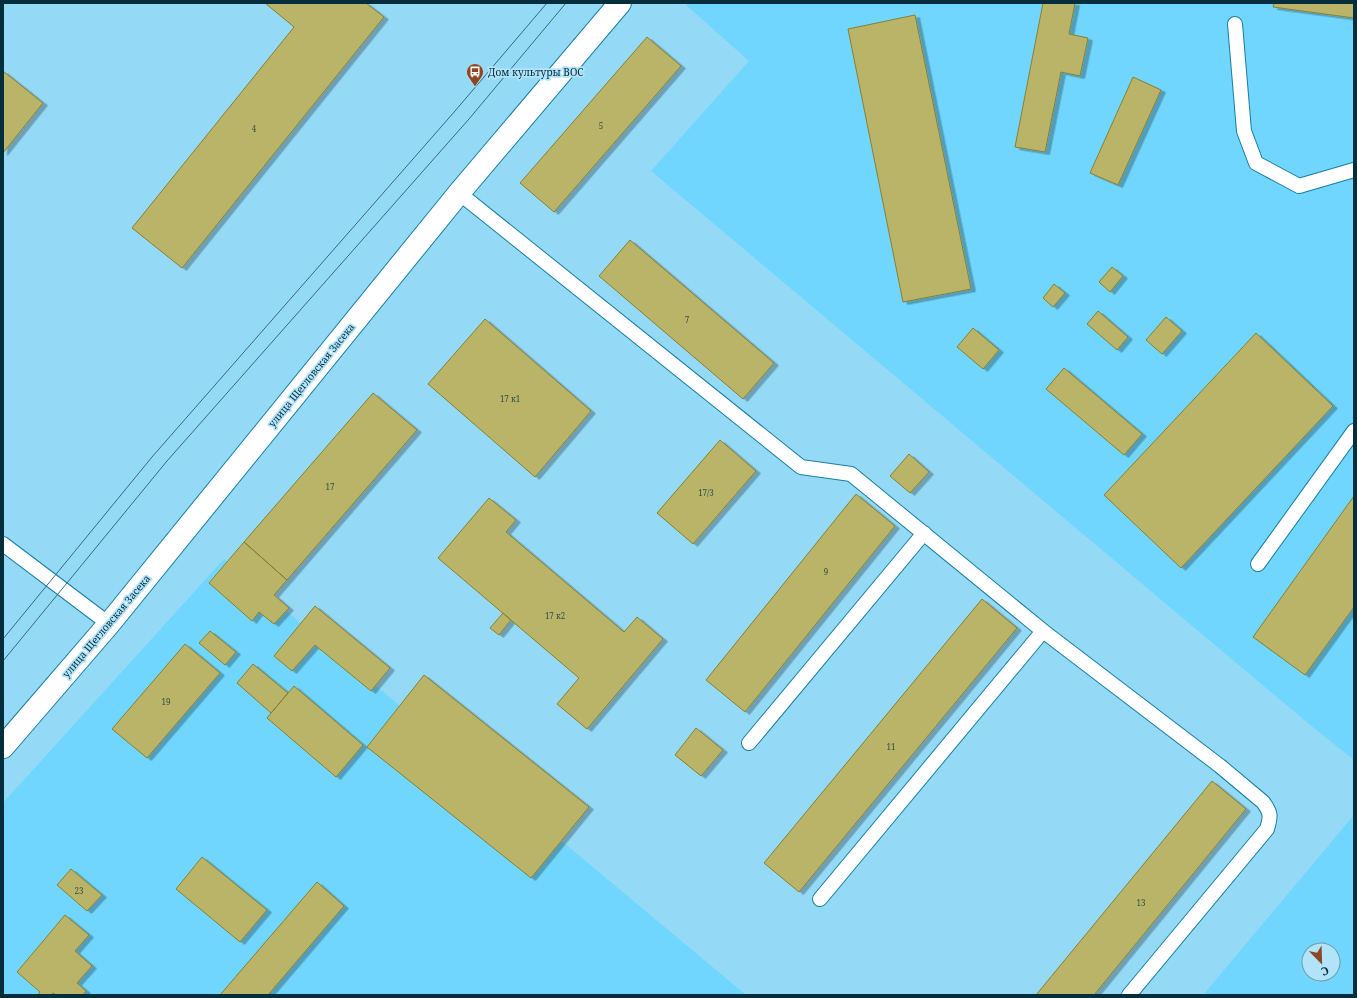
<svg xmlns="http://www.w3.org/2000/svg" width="1357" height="998" font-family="'Noto Serif',serif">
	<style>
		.built { fill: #70d6fd; fill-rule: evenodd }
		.building { fill: #bab467; stroke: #878133; filter: url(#shadow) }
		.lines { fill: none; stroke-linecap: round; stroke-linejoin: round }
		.lane-casing { stroke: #187fa0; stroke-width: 16 }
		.secondary-casing { stroke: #187fa0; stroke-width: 24 }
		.lane { stroke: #fff; stroke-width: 14 }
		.secondary { stroke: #fff; stroke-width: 22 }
		.tram { stroke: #386b7e; stroke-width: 1 }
		.labels { text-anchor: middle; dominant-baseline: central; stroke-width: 3.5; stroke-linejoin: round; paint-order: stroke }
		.number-label { font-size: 8px; fill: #325047 }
		.poi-label { font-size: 10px; fill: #052e3c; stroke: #b1e4f9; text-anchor: start }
		.street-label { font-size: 10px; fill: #052e3c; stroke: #b1e4f9 }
	</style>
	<defs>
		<filter id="shadow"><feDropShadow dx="4.5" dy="2.5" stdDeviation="0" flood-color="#0004"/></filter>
	</defs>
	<rect width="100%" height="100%" fill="#94daf6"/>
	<path class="built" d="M688,3h666v757l-45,-36 -658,-553 98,-110 -63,-56z
		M224,559l522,436h-743v-192z
		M1354,815v180h-151zM1309,950h24v24h-24z"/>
	<path class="building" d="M265,3h101l18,14 -202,251 -50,-40 162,-201z
		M1041,3h34l-6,31 19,4 -8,38 -19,-4 -16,80 -30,-5 28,-144z
		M1274,3h80v15l-81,-11z
		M915,15l56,274 -68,13 -55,-273z
		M647,37l34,29 -127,146 -34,-29z
		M3,71l40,32 -40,50z
		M1133,77l28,13 -43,95 -28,-12z
		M630,240l144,123 -31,36 -144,-123z
		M1112,267l11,9 -13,16 -11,-10z
		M1054,284l11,9 -12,14 -10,-9z
		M1098,311l30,26 -11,13 -30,-26z
		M1166,317l16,14 -20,23 -16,-14z
		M485,319l106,92 -56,66 -107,-93z
		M973,328l26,22 -16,19 -26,-22z
		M1256,333l77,73 -152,162 -77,-73z
		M1064,368l78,66 -18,21 -78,-66z
		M373,393l44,37 -130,150 -43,-38z
		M720,440l36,31 -63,73 -36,-31z
		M909,454l20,18 -19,21 -20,-17z
		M856,494l39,32 -150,186 -39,-32z
		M1354,496v111l-49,68 -52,-38z
		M489,498l27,22 -10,12 118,100 13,-15 26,22 -76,90 -30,-25 22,-26 -141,-120z
		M244,542l43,38 -13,15 15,13 -15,16 -15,-12 -7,9 -43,-38z
		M982,599l35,29 -218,264 -35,-29z
		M315,606l75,62 -19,23 -56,-46 -23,26 -18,-15z
		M503,613l8,7 -12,15 -9,-7z
		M210,631l26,21 -11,13 -26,-22z
		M185,644l35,29 -73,85 -35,-29z
		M253,664l35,29 -17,20 -34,-30z
		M424,675l165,132 -58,71 -164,-131z
		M294,686l69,59 -27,32 -69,-59z
		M696,728l27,22 -22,26 -26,-21z
		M1212,781l34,28 -152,186h-58z
		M202,857l65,53 -27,32 -64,-53z
		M71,869l31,26 -15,16 -30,-26z
		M317,882l27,24 -76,89h-48z
		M65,915l24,20 -14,16 17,15 -15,17 9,8 -3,4h-27l-3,-2 -1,2h-14l2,-3 -23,-20z"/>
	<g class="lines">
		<defs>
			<path id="lane" d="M1235,24l9,107 12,32 43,23 55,-16
				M459,193l342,274 50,7 192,157 177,135 43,36c8,11 8,14 4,27l-138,166
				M3,544l106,80
				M1258,564l96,-133
				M749,743l175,-210
				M820,899l223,-268"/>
			<path id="secondary" d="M3,747l106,-123 350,-431 161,-190"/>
		</defs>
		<use href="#lane" class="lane-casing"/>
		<use href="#secondary" class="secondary-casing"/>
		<use href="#lane" class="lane"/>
		<use href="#secondary" class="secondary"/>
		<path class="tram" d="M3,639l149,-182 303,-346 92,-108
			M3,661l164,-200 302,-342 97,-116"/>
	</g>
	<defs>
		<symbol id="bus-pin" viewBox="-11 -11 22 30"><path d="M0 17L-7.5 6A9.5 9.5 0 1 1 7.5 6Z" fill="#8e4724" stroke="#b1e4f9"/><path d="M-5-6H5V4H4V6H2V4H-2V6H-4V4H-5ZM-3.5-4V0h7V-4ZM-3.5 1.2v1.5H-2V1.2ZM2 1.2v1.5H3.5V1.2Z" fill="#fff"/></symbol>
	</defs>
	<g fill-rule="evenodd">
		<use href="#bus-pin" x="465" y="62" width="20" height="27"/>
	</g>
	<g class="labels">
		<g class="number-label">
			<text x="601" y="125">5</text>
			<text x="254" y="128">4</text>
			<text x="687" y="319">7</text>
			<text x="510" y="398">17 к1</text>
			<text x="330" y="486">17</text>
			<text x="706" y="492">17/3</text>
			<text x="826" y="571">9</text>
			<text x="555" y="615">17 к2</text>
			<text x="166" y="701">19</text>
			<text x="891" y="746">11</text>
			<text x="79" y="890">23</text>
			<text x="1141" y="902">13</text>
		</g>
		<g class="poi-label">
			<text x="488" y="72">Дом культуры ВОС</text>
		</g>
		<g class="street-label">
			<text transform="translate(311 375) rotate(-51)">улица Щегловская Засека</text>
			<text transform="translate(106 626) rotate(-50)">улица Щегловская Засека</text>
		</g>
	</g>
	<rect width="1357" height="998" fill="none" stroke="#052e3c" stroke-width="8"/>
	<g transform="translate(1321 962) rotate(157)"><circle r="19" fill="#b1e4f9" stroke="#6c9bad"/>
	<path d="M0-3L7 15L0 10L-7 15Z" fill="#8e4724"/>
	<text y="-6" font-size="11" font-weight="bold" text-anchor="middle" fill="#052e3c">С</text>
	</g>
</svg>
